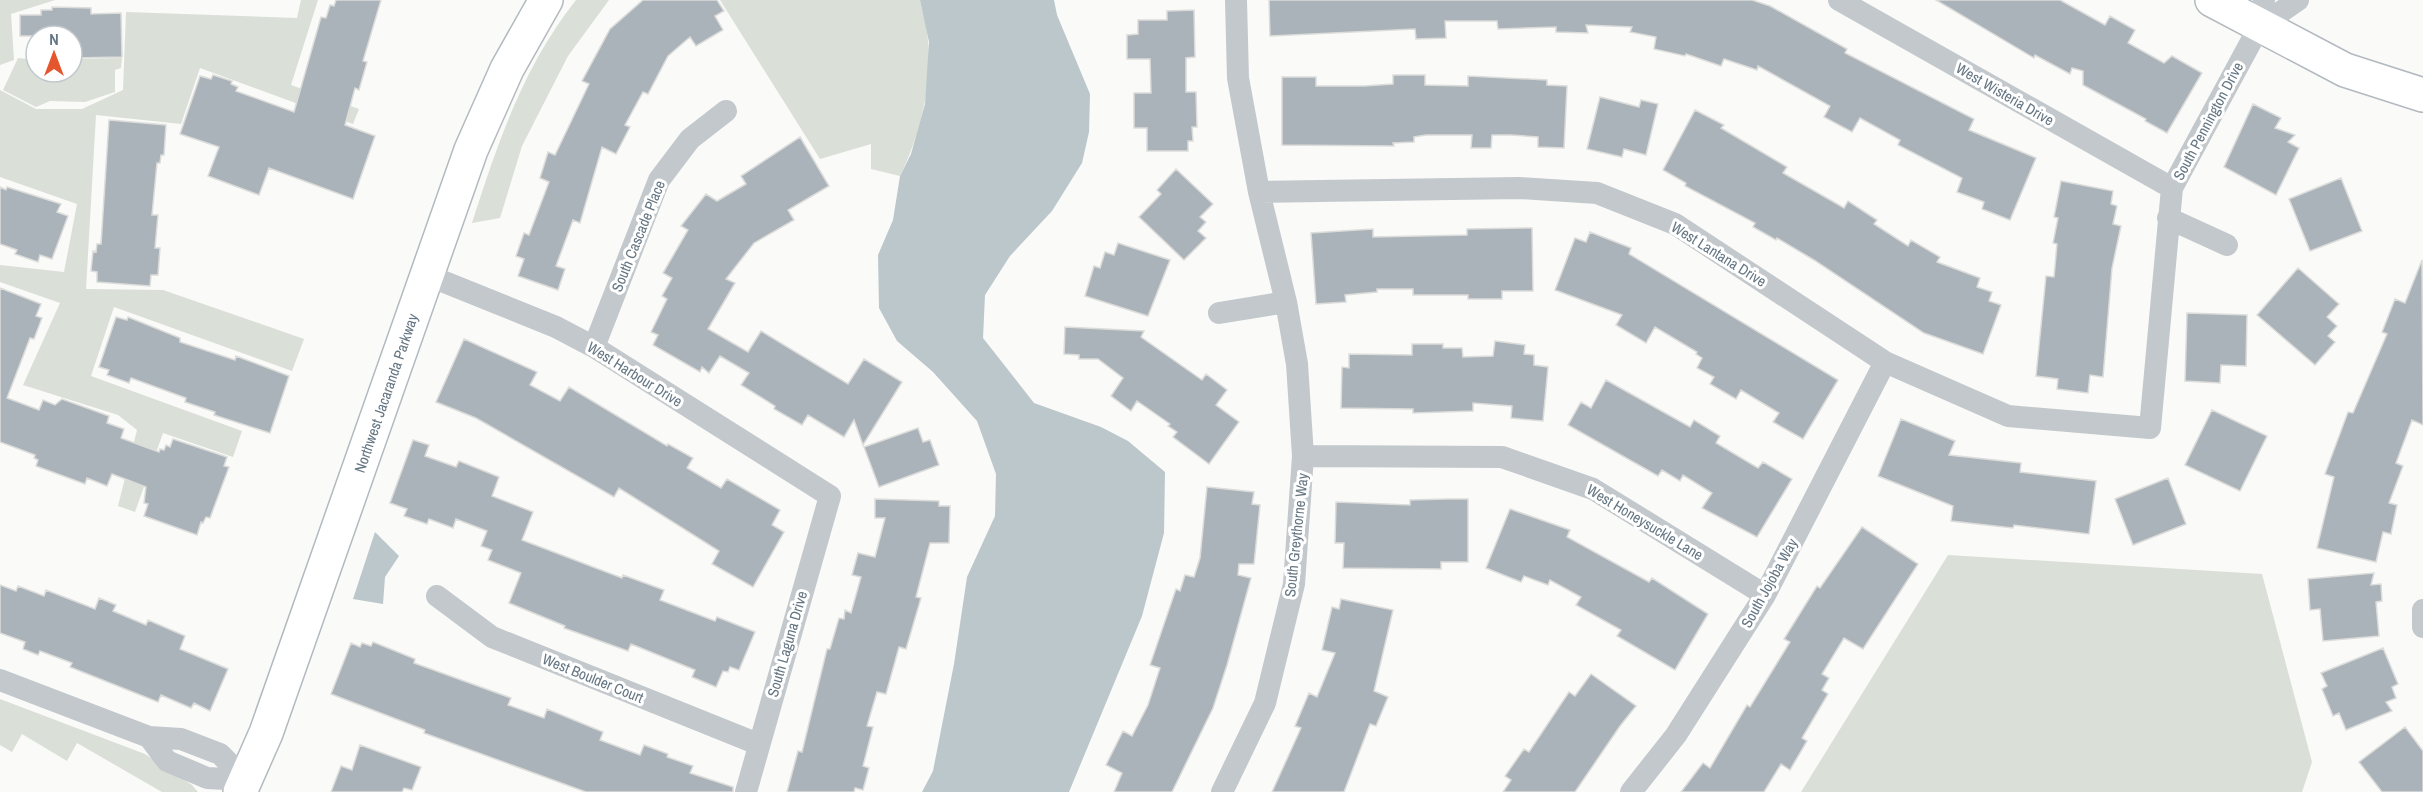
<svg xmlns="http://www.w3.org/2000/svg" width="2423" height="792" font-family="'Archivo Narrow',sans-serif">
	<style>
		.green { fill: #dadfd7 }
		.water { fill: #bbc7cb }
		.building { fill: #aab3b9; stroke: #dcdcda; stroke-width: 1.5 }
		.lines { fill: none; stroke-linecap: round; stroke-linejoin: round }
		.secondary-casing { stroke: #b3babf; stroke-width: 36 }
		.street { stroke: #c3c8cc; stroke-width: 22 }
		.secondary { stroke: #fff; stroke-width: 33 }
		.labels { text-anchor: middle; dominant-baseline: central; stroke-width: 6; stroke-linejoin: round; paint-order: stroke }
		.street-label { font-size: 15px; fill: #657683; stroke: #fff }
	</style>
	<rect width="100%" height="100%" fill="#fafaf8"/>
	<path class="green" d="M0,0h55l-44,14 3,46 -14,5z
		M301,0h17l-27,85 68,24 -6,15 -153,-56 -19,56 -85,-9 -10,174 77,1 141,49 -12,32 -178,-64 -23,69 151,55 -9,26 -70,-24 -28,79 -17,-6 19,-76 -19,-15 -95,-30 37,-82 -60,-21v-17l64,7 13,-68 -77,-27v-87l36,19h46l41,-19 3,-78 171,6z
		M576,0h33l-41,56 -46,90 -22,72 -28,5c26,-81 51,-156 104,-223z
		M720,0h200c3,13 7,27 8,41 5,44 -9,96 -28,135l-29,-7v-25l-51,15z
		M18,58l18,2v12h36v-13l50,-1 -1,10 -6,2v22l-30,10 -35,-1 -14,6 -33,-17z
		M1948,555l314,19 50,188 -10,30h-501z
		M0,699l145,55 47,31 6,7h-36l-85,-49 -10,18 -45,-27 -10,18 -12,-7z"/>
	<path class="water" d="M920,0h134l3,15 33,79 -1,38 -7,31 -30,48 -42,45 -25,39 -2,43 51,65 67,24 27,14 37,31 -1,61 -22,83 -73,176h-147l11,-21 21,-107 13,-87 28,-61 1,-42 -19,-53 -44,-49 -36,-31 -18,-33 -1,-53 15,-35 7,-44 11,-22 14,-50 4,-62z
		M375,532l24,24 -14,21 -2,27 -30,-5z"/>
	<path class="building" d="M336,0h45l-18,61 4,1 -8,28 -4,-2 -10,37 30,11 -22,63 -84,-31 -10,27 -51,-19 11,-29 -39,-13 20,-58 11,3 2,-4 19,6 -1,3 7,3 -2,4 58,21 27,-95 5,1 4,-13 4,1z
		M643,0h74l7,11 -9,5 8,14 -27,16 -6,-9 -22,19 -20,38 -5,-2 -18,33 5,2 -14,27 -14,-7 -22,76 -7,-3 -17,46 9,3 -7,21 -40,-14 6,-17 -8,-3 8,-23 5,2 20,-53 -9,-4 8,-26 7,3 34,-71 -7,-3 28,-52z
		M1269,0h483l18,6 77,43 -2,4 129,66 -5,11 67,28 -26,62 -28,-11 2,-7 -27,-10 5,-14 -64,-33 2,-5 -40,-22 -8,14 -28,-15 6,-11 -72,-40 -1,4 -33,-11 -3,7 -35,-12 -1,2 -31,-7 2,-12 -26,-5 2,-5 -46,-2 2,8 -32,-1v-5l-58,2 -1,-8h-52l1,17 -30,1 -1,-10 -145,7z
		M1936,0h124l45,25 5,-9 25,14 -7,13 36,20 8,-7 30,17 -35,60 -22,-12 1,-2 -63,-34v-14l-11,-3 -2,6 -35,-19 -1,3z
		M52,7l39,1v6l30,-1 1,44 -50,1v-22h-52v-21h21v-5h11z
		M1194,10l1,47 -9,1v34h10l1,35h-5l1,14h-5v10h-41v-23h-13v-35h17l-1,-34h-23v-24l11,-1v-14h29v-9z
		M1393,75h32v10l43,1v-10l79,4v5l20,1 -3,62 -26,-1v-10l-27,-2h-19l-1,13h-20l1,-13h-46l-12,2v5l-21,1 1,3 -112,-1v-68h34v9h48l29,-2z
		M1600,97l39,10 2,-7 17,4 -12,51 -22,-6 -2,8 -35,-8z
		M2253,104l28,14 -6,10 20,7 -7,7 11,6 -23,47 -52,-28z
		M1695,110l29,15 -3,3 66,39 -4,6 61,35 4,-7 29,19 -3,4 34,22 3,-6 29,17 -3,5 43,16 -3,9 15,5 -3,9 12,4 -18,49 -59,-21 -110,-73 -37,-22 -1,2 -23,-13 2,-4 -70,-37 1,-3 -23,-13z
		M109,120l57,5 -2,30h-3l-1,8h-3l-5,52h6l-3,33h5l-2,27h-7l-1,11 -53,-4v-10l-6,-1 2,-20 3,1 1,-8h4z
		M800,137l29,49 -41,24 6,10 -40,23 -28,36 9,4 -27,46 40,23 13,-21 87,53 16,-25 38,23 -39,63 -9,-25 -10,17 -36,-22 -6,10 -28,-16 1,-3 -34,-21 8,-12 -29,-17 -11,17 -7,-6 -2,5 -47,-27 5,-10 -7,-3 16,-33 -5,-3 10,-18 -9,-5 25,-43 -7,-4 25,-32 11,7 29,-17 -5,-8z
		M1176,169l37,35 -13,13 6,5 -8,9 8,7 -22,22 -45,-43 22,-23 -4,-4z
		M2341,178l21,53 -52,20 -21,-52z
		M2061,181l52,10 -2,13 6,2 -4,18 8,2 -9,42 -9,109 -13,-2 -2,18 -31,-4 1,-10 -22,-3 10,-100 8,1 3,-33 -4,-1 5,-25 -4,-1z
		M0,187l6,3 1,-3 54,17 -4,8 11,4 -16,43 -12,-4 -2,7 -23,-8 2,-4 -17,-6z
		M1532,228l1,63h-31v8h-34v-4h-55v-6h-36v3l-32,3 1,7 -30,2 -5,-71 62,-4v8l94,-2v-6z
		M1590,232l41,16 -2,6 209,126 -35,59 -30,-17 6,-9 -38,-23 -5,9 -26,-15 4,-7 -17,-9 5,-10 -6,-4 1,-2 -42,-25 -9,16 -30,-18 6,-10 -67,-25 20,-52 11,4z
		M1118,243l52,17 -22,56 -63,-20 9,-30 6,2 5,-16 9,3z
		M2422,260l1,165 -11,-5 -16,43 7,3 -14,37 8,2 -6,29 -8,-2 -7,30 -59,-14 17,-71 -9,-3 23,-62 5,1 34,-79 -5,-2 13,-33 10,4z
		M2298,268l41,36 -12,13 10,9 -9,10 7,6 -20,23 -58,-50z
		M0,288l41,16 -5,12 6,2 -8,21 -4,-1 -23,60 32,12 4,-10 12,5 7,-6 47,17 -2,7 17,6 -3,9 38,14 1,-3 4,1 2,-5 4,2 3,-8 54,18 -3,9 5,1 -19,51 -4,-1 -3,6 -2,-1 -4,13 -53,-19 4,-12 -4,-1 2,-16 -34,-13 -5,12 -20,-8 -2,6 -49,-18 2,-6 -4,-2 1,-3 -35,-13z
		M2187,313l60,2 -1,51 -25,-1 -1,18 -35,-2z
		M116,317l11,3 1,-3 52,21v4l55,18 1,-4 53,20 -19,57 -56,-18 1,-3 -30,-10 1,-4 -55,-20 -2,5 -22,-8 2,-5 -10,-3z
		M1065,327l79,4 -3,6 61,43 4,-6 21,16 -11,15 23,17 -30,42 -36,-27 4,-5 -9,-6 2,-2 -33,-23 -6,10 -20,-15 12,-18 -25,-19h-19v-4l-15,-1z
		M464,339l73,33 -7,13 30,16 9,-14 98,59 1,-2 25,14 -6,10 34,20 6,-9 53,31 -8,15 12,7 -31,55 -41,-23 7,-13 -100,-63 -5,9 -138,-79 -40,-16z
		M1495,341l30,4 -1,9 10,1v10l14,2 -5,54 -32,-3 1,-12 -39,-3v8l-60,2v-4l-72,-1 1,-41 7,1v-14l63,1v-11h31v4h19l1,9 30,-1z
		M1606,380l84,47 4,-7 26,16 -4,7 42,25 5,-6 29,17 -35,58 -55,-29 10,-15 -29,-18 -3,6 -18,-11 -4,6 -90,-51 13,-23 10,6z
		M2212,410l55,26 -27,55 -55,-26z
		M1901,419l54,22 -6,14 72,8 -1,9 76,9 -7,53 -75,-9 -1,3 -62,-7 2,-15 -75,-30z
		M918,428l5,14 7,-2 9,25 -60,22 -15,-40z
		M413,440l16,5 -4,11 31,11 3,-6 40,16 -7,19 41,16 -11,28 100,38 1,-3 41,15 -4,10 55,21 2,-4 38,15 -16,38 -9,-3 -2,5 -5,-1 -7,16 -24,-10 3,-7 -64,-26 -3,7 -64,-23 1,-2 -56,-23 12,-30 -33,-13 4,-10 -11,-4 6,-15 -31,-12 -3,9 -24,-9 -2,5 -23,-8 3,-7 -17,-6z
		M2168,478l18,46 -53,21 -18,-46z
		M1207,487l47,5 -2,12 8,1 -6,59h-15l-1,11 13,3 -24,87 -14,43 -41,84h-58l8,-19 -16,-8 17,-34 9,5 16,-31 12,-37 -10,-3 26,-76 4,2 5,-16 9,2 6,-19z
		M875,499l64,2v5h11l-1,37h-19l-14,54 5,1 -15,51 -7,-2 -13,47 -9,-2 -10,34 6,1 -10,39 6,2 -6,22 -8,-2 -1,4h-67l11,-41 4,1 25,-103h3l9,-31 5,1 1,-9 6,3 10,-36 -9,-2 6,-22 17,4 10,-39h-10z
		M1446,499h22v63h-27v7l-98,-1 1,-25h-9l1,-41 74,3v-5z
		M1510,509l60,21 -3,7 82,45 3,-4 56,36 -33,56 -58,-34 4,-6 -45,-25 5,-8 -31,-17 -2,5 -24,-9 -3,6 -35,-14z
		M1862,527l56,37 -55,85 -19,-11 -22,36 7,4 -7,12 6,4 -26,44 5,3 -17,29 -9,-6 -17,28h-83l22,-29 7,5 37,-63 3,2 40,-65 -6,-3 33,-53 3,2z
		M2374,573l-3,12 10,-1 1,17 -6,1 3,34 -56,5 -3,-32 -10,1 -2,-31z
		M0,585l16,6 2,-5 26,10 2,-6 49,19 4,-11 17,7 -3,6 33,14 2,-5 37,16 -5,13 48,20 -18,42 -16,-8 -3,5 -30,-13 -3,7 -88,-35 2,-4 -32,-12 -2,4 -15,-6 2,-7 -25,-9z
		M1341,599l52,11 -19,81 14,6 -12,29 -6,-2 -26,68h-72l29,-64 -6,-2 14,-33 8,4 18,-44 -13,-3 10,-43 7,2z
		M373,642l42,17 -1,4 97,35 -3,7 36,13 3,-9 56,23 -3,8 40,15 4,-10 24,9 -1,3 26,9 -3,7 43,14v5h-147l-162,-59 1,-3 -94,-36 20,-51 9,4 2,-4 9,3z
		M2383,648l15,36 -6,3 4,11 -10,4 6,9 -46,19 -7,-17 -6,3 -11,-27 5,-3 -6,-13z
		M1591,674l45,32 -16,20 -45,66h-72l8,-12 -6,-4 19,-27 5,3 40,-60 6,4z
		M2405,727l18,24v41h-41l-23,-30z
		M360,745l61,22 -9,23 -8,-2 -2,4h-71l10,-26 11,4z"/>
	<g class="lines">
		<defs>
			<path id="secondary" d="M2212,0l133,70 78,25
				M240,792l26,-59 205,-583 36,-81 39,-69"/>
		</defs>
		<use href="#secondary" class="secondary-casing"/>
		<path class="street" d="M1839,0l333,188
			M2259,27l39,-27
			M1259,192l260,-4 78,5 78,31 210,138 123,54 142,12 22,-240 87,-161 5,-27
			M2168,218l59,27
			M427,275l129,52 38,20 236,149 -84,296
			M1219,313l67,-11
			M594,347l65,-167 31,-41 36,-28
			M1303,456l199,1 91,32 172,106
			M437,596l55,41 266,107
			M2423,610v17
			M0,680l149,57 32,2 39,15 26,26
			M149,737l18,24 40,17 39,2
			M1222,792l43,-89 29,-119 9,-128 -6,-92 -11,-62 -27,-110 -21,-114 -2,-78
			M1631,792l45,-57 89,-140 120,-233"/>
		<use href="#secondary" class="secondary"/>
	</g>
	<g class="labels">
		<g class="street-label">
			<text transform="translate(2005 94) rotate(30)">West Wisteria Drive</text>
			<text transform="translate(2208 121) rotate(-62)">South Pennington Drive</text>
			<text transform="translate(638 236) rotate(-68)">South Cascade Place</text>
			<text transform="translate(1719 254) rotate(32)">West Lantana Drive</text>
			<text transform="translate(635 374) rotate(32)">West Harbour Drive</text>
			<text transform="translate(386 393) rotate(-71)">Northwest Jacaranda Parkway</text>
			<text transform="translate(1645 522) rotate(31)">West Honeysuckle Lane</text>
			<text transform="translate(1296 535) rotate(-84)">South Greythorne Way</text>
			<text transform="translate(1769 583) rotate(-61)">South Jojoba Way</text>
			<text transform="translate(787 644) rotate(-74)">South Laguna Drive</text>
			<text transform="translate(593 678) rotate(22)">West Boulder Court</text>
		</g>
	</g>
	<g transform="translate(54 54)"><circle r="28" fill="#ffffff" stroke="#c1c8cd" stroke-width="1.5"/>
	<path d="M0-4.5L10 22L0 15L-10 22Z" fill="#e4572e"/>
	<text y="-9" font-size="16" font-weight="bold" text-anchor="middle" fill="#657683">N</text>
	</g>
</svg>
